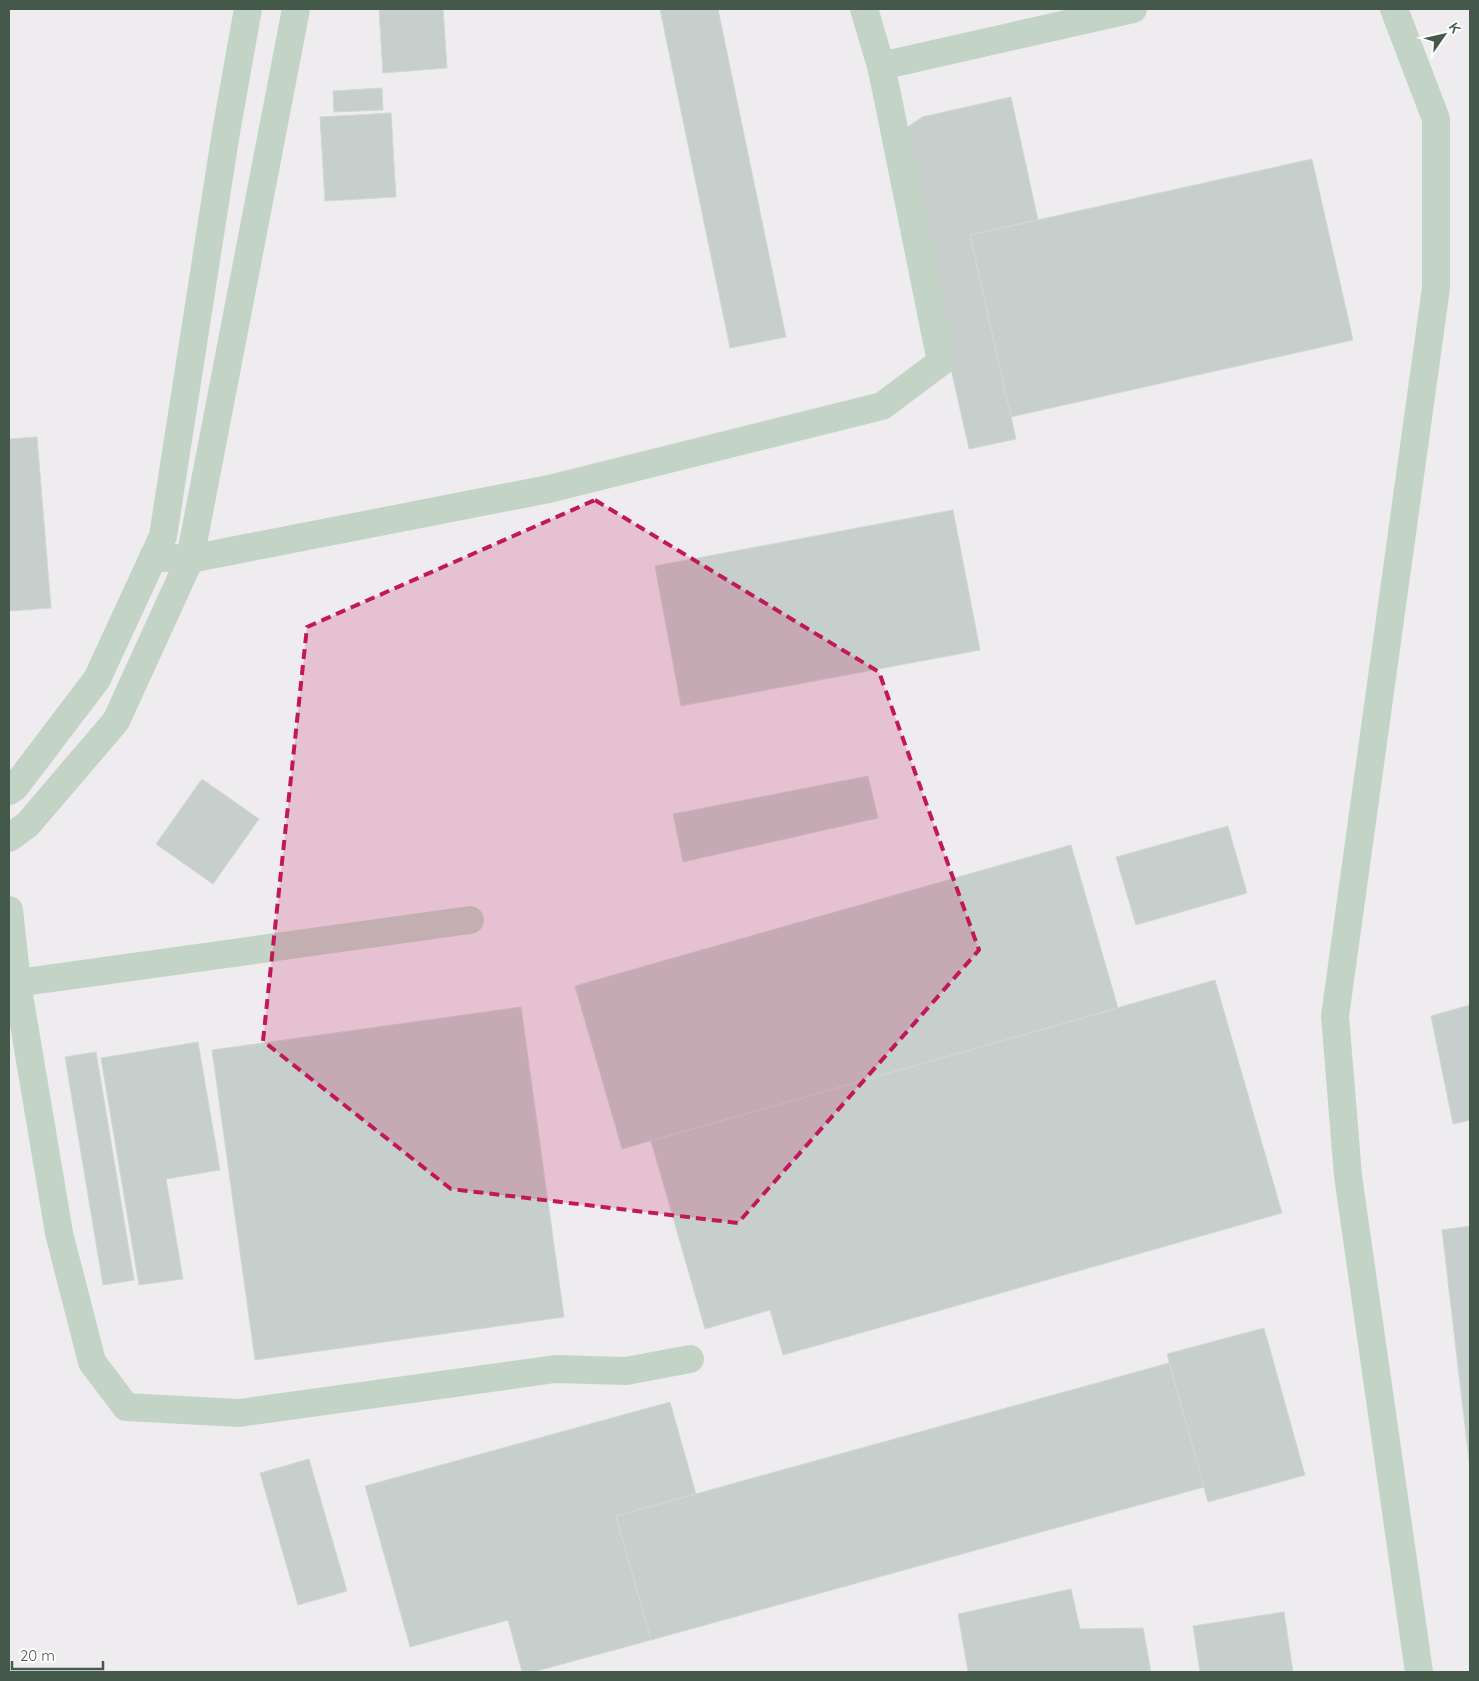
<svg xmlns="http://www.w3.org/2000/svg" width="1479" height="1681" font-family="Quicksand,sans-serif">
	<style>
		.building { fill: #c6cfcb; stroke: #d0d8d4 }
		.lines { fill: none; stroke-linecap: round; stroke-linejoin: round }
		.minor { stroke: #c3d4c7; stroke-width: 28 }
		.marked { fill: #c2185b; fill-opacity: 0.2; stroke: #c2185b; stroke-width: 4; stroke-dasharray: 10 6; stroke-linejoin: round }
	</style>
	<rect width="100%" height="100%" fill="#efecef"/>
	<path class="building" d="M379,9h64l4,59 -64,5z
		M660,9h58l68,328 -56,11z
		M382,88l1,22 -49,2 -1,-21z
		M1011,97l27,123 -68,15 46,204 -47,10 -71,-315 24,-17z
		M391,113l5,84 -71,4 -5,-84z
		M1312,159l41,181 -342,77 -41,-182z
		M37,437l14,171 -42,3v-172z
		M953,510l27,140 -299,56 -26,-140z
		M868,776l10,42 -195,44 -10,-48z
		M202,779l57,40 -46,65 -57,-40z
		M1228,826l19,67 -111,32 -20,-68z
		M1071,845l47,163 -496,141 -47,-163z
		M1215,980l67,233 -499,142 -13,-45 -65,19 -54,-188z
		M1470,1005v115l-17,4 -22,-108z
		M521,1007l43,310 -309,43 -43,-310z
		M198,1042l22,128 -54,9 17,100 -44,6 -38,-227z
		M96,1052l38,228 -31,5 -38,-228z
		M1470,1226v243l-28,-239z
		M1264,1328l41,147 -97,27 -41,-148z
		M1169,1363l35,124 -553,153 -35,-124z
		M670,1402l26,92 -80,22 35,124 -118,32h-11l-14,-52 -98,27 -45,-161z
		M309,1459l38,132 -49,14 -38,-132z
		M1071,1589l9,40 63,-1 8,44h-183l-10,-58z
		M1284,1612l9,60h-93l-7,-46z"/>
	<g class="lines">
		<path class="minor" d="M1394,9l42,110v169l-101,728 13,160 71,496
			M881,66l252,-57
			M153,557l37,2 359,-70 333,-83 59,-44 -53,-263 -7,-33 -17,-57
			M9,791l6,-4 82,-108 66,-143 63,-404 22,-123
			M9,838l19,-14 88,-103 74,-162 106,-550
			M9,910l8,73 42,250 33,129 34,45 113,6 316,-44 71,2 64,-12
			M17,983l453,-63"/>
	</g>
	<path class="marked" d="M595,500l284,172 100,278 -241,273 -287,-34 -188,-148 44,-414z"/>
	<rect width="1479" height="1681" fill="none" stroke="#45594b" stroke-width="20"/>
	<g transform="translate(1444 35) rotate(56)" stroke="#ffffff" stroke-width="4" paint-order="stroke">
	<path d="M0-4L9 19L0 12L-9 19Z" fill="#45594b"/>
	<text y="-8" font-size="14" font-weight="bold" text-anchor="middle" fill="#45594b">K</text>
	</g>
	<path d="M12 1661v8h91v-8" fill="none" stroke="#45594b" stroke-width="2.5"/>
	<text x="20" y="1661" font-size="15" fill="#45594b" stroke="#ffffff" stroke-width="4" paint-order="stroke">20 m</text>
</svg>
